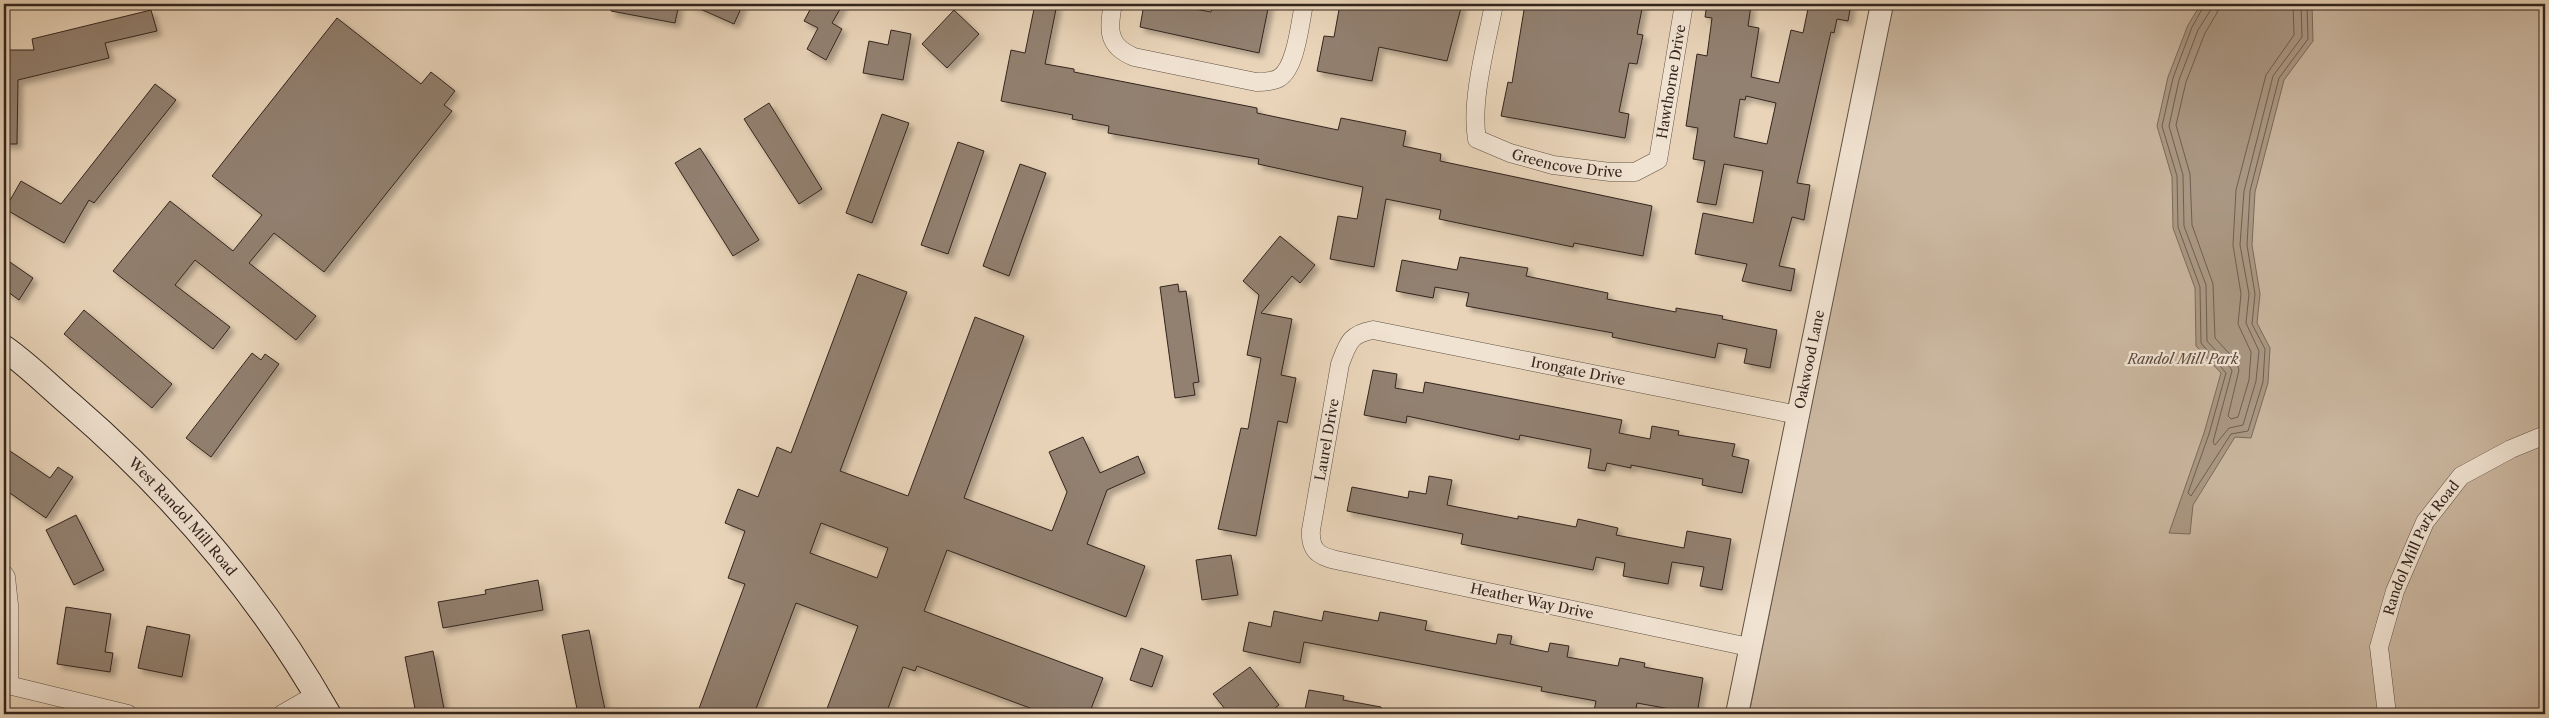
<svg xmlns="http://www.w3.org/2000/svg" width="2549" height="718" font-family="'Libre Caslon Text',serif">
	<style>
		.green { fill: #cab69f; stroke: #7e6e5e }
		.water { fill: #ab9884; stroke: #7b6a5b }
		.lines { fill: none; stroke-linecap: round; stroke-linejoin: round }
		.shore { stroke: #6f5e51; stroke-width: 1 }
		.building { fill: #92806f; stroke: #33251e; fill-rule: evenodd; filter: url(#shadow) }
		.minor-casing { stroke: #605145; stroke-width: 19 }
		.tertiary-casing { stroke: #605145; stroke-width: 24 }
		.secondary-casing { stroke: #33251e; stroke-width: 27 }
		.minor { stroke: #f1e3d2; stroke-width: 18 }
		.tertiary { stroke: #f1e3d2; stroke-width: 22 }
		.secondary { stroke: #f1e3d2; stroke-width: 25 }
		.labels { text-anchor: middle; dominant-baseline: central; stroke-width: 4.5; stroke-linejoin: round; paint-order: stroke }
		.street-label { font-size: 14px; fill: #33251e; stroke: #f1e3d2 }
		.park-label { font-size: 14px; font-style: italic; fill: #59493e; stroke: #f1e3d2 }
	</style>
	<defs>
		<filter id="shadow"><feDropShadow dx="4.5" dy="4.5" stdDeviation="2.5" flood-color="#0004"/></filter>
	</defs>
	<rect width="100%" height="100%" fill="#e9d4b9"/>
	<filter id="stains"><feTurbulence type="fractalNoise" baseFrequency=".004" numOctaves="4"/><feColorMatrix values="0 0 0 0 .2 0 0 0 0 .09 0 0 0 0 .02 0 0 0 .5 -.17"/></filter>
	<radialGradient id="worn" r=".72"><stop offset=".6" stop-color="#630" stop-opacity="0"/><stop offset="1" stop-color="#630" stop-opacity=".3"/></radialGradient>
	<path class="green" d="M1892,4h653v710h-796z"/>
	<path class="water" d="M2201,4h111l1,37 -29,39 -29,112 -3,53 8,49 -3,29 13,25 -2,35 -17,55 -16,-1 -42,68 -3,29 -21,-1 35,-100 17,-60 -25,-27 -1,-58 -22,-60 -1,-51 -15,-51 11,-49 20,-52z"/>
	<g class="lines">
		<path class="shore" d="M2205,4l-13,23 -19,51 -11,48 15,50 1,51 22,60 1,56 25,30 -17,61 -21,59 3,3 40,-62 17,-3 15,-49 2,-33 -13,-25 3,-30 -8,-49 3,-54 29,-113 29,-39 -1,-35
			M2211,4l-1,7 -12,19 -19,50 -10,46 14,49 1,51 22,59 1,56 22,24 3,6 -19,71 2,3 14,-17 14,-3 13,-44 3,-30 -13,-28 3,-29 -9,-49 4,-54 29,-115 29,-39 -1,-33
			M2219,4l-2,9 -12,20 -19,49 -10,43 14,49 2,51 21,59 2,54 21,23 3,9 -11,46 3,3 7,-2 11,-37 2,-28 -13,-28 3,-30 -8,-49 3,-55 30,-115 28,-40 -1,-31"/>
	</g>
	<path class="building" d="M612,4h67l-4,19 -64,-12z
		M689,4h54l-9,20z
		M813,4h30l-11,19 10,6 -16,31 -19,-11 11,-21 -14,-7z
		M1035,4h22l-12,60 29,5v3l183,36v5l81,17 3,-12 65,13 -3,15 38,8 -1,7 212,45 -9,50 -69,-13 -1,4 -134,-28 2,-9 -55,-11 -12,68 -44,-8 8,-43 19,3 6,-32 -105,-23 1,-5 -151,-26 1,-7 -37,-7 1,-4 -72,-14 10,-51 14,3z
		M1144,4h23l44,8 2,-8h56l-10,49 -119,-26z
		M1340,4h122l-15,57 -68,-14 -7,34 -55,-10 7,-35 10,1z
		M1525,4h118l-6,30 6,1 -6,29 -8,-1 -10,49 10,2 -4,24 -124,-22 7,-34 4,1z
		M1707,4l44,2 -3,20 11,2 -8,49 28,6 12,-53 12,3 6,-29h42l-3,17 -11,-2 -3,14 -3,-1 -34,151 13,2 -6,35 -12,-3 -13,49 16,3 -4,22 -49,-10 5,-17 -52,-10 8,-41 50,10 10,-52 -39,-7 -8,41 -19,-3 8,-41 -12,-2 5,-31 -12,-2 11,-72 10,2 5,-38 -7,-1zM1746,96l30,7 -9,41 -33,-7 6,-38 5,1z
		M151,10l6,21 -52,12 4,15 -91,22 -1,64h-13v-94h30l-2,-11z
		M954,10l25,24 -32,34 -25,-24z
		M337,18l84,66 10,-12 24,19 -11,14 8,6 -128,161 -50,-39 -25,30 67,53 -20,24 -101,-80 -20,25 55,42 -17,22 -100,-78 57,-70 63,50 29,-36 -50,-39z
		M891,30l20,4 -8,46 -40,-7 6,-32 19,4z
		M155,84l21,16 -82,103 -5,-3 -25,43 -59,-34 16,-28 40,23z
		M769,103l53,86 -23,15 -55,-85z
		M882,114l27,9 -37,100 -26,-10z
		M958,142l26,9 -36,103 -27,-9z
		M700,148l59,92 -26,16 -58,-93z
		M1020,164l26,9 -37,103 -26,-10z
		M1280,236l35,29 -15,18 -8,-7 -31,37 31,6 -11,56 15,3 -9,45 -9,-2 -22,115 -38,-7 23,-101 7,1 13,-71 -14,-3 12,-60 -16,-14z
		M1460,257l68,11 -2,8 82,17 -1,6 69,13v-4l47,8 -1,3 55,11 -7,38 -26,-5 3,-14 -29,-6 -3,15 -103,-21 1,-4 -147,-27 3,-13 -34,-6 -2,11 -37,-7 6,-31 55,10z
		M4,258l29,20 -14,22 -15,-11z
		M858,274l49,18 -67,179 68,25 67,-179 49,19 -60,162 88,33 15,-39 -18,-40 34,-15 17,36 38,-17 7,17 -38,17 -20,54 58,22 -19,51 -179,-67 -23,61 179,67 -14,36h-43l-129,-48 -2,5 -12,-4 -17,47h-61l33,-88 -62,-23 -42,111h-57l48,-130 -17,-6 17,-47 -20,-8 13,-34 20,8 19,-50 14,6zM821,523l67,25 -11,30 -67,-25z
		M1178,284l1,8 7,-1 13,91 -6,1 2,12 -20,3 -15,-111z
		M84,310l88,74 -20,24 -88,-74z
		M252,353l9,7 4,-6 14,10 -68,93 -25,-19z
		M1373,370l24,4 -2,14 28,5 2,-11 197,38 -3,13 31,6 2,-13 27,5 -1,4 57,9 -3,12 17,4 -7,33 -40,-8 1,-6 -72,-14v3l-24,-5 -2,8 -17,-3 3,-19 -71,-14 -1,5 -112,-24 -1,7 -42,-8z
		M4,447l46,31 8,-11 15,10 -27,41 -42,-29z
		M1429,476l23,4 -5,25 71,14v-3l58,11 2,-8 40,9 -2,7 68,13 3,-17 44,8 -9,51 -22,-4 4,-19 -32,-5 -4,22 -45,-8 2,-13 -29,-6 -3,13 -132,-26 2,-10 -116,-23 5,-24 56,11 1,-7 17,3z
		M76,515l28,55 -30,15 -28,-55z
		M1231,555l7,40 -36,5 -6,-40z
		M538,580l5,30 -100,18 -5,-26 48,-8 -1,-4z
		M66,607l45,7 -6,38 8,1 -3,19 -53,-8z
		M1274,611l48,10 2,-10 54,10 2,-9 47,9 -2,9 71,14 2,-10 14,2 -2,8 38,8 2,-9 19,3 -2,11 51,9 2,-8 25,5 -1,4 59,11 -6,36 -60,-11 -2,11h-22l-19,-3 2,-10 -55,-10 1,-4 -238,-45 -4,21 -57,-12 6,-29 22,5z
		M147,626l43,9 -8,42 -44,-9z
		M589,630l11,56 6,28h-28l-16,-79z
		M1141,648l22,8 -11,31 -22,-7z
		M433,651l12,63h-29l-11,-57z
		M1250,667l29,38 -12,9h-38l-16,-20z
		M1309,690l35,6 -1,4 38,7 -1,7h-76z"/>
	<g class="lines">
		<defs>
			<g id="minor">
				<path d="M1113,4c-5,25 -6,42 21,53l122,25c7,0 16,0 23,-4 17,-10 21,-55 25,-74"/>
				<path id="s1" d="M1494,4c-7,38 -24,97 -17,135l33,14 43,12 57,7h25l23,-12 26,-156"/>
				<path d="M4,574l2,3 3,28v80"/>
				<path id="s2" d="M1749,647l-399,-84c-22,-5 -41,-5 -39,-33l29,-166c8,-21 10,-30 33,-34l425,85"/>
				<path d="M4,684l124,30"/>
				<path d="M282,714l35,-20"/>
				<path id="s3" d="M2387,714l-8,-67 16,-56 30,-69 36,-46 50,-27 34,-14"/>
			</g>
			<g id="tertiary">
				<path id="s4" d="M1737,714l145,-710"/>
			</g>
			<g id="secondary">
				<path id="s5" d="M4,348c23,16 45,38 66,56 102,88 192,193 258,310"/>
			</g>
		</defs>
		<use href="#minor" class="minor-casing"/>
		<use href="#tertiary" class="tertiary-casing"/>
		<use href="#secondary" class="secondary-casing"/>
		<use href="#minor" class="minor"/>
		<use href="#tertiary" class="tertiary"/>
		<use href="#secondary" class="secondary"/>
	</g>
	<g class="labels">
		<g class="street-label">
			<text stroke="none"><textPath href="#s1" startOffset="405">Hawthorne Drive</textPath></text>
			<text stroke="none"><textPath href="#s1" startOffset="231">Greencove Drive</textPath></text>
			<text stroke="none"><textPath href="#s4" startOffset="362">Oakwood Lane</textPath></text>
			<text stroke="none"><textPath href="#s2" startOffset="895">Irongate Drive</textPath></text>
			<text stroke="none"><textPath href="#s2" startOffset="558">Laurel Drive</textPath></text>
			<text stroke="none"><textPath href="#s5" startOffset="246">West Randol Mill Road</textPath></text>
			<text stroke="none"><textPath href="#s3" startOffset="176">Randol Mill Park Road</textPath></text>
			<text transform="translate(1532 601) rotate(12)">Heather Way Drive</text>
		</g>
		<g class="park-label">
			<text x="2183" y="359">Randol Mill Park</text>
		</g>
	</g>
	<rect width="2549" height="718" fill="none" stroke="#e9d4b9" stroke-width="20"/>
	<rect x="5" y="5" width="2539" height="708" fill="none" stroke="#33251e" stroke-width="2.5"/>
	<rect x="10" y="10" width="2529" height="698" fill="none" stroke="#33251e"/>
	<rect width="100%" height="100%" filter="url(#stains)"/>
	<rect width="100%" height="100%" fill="url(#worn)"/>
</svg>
